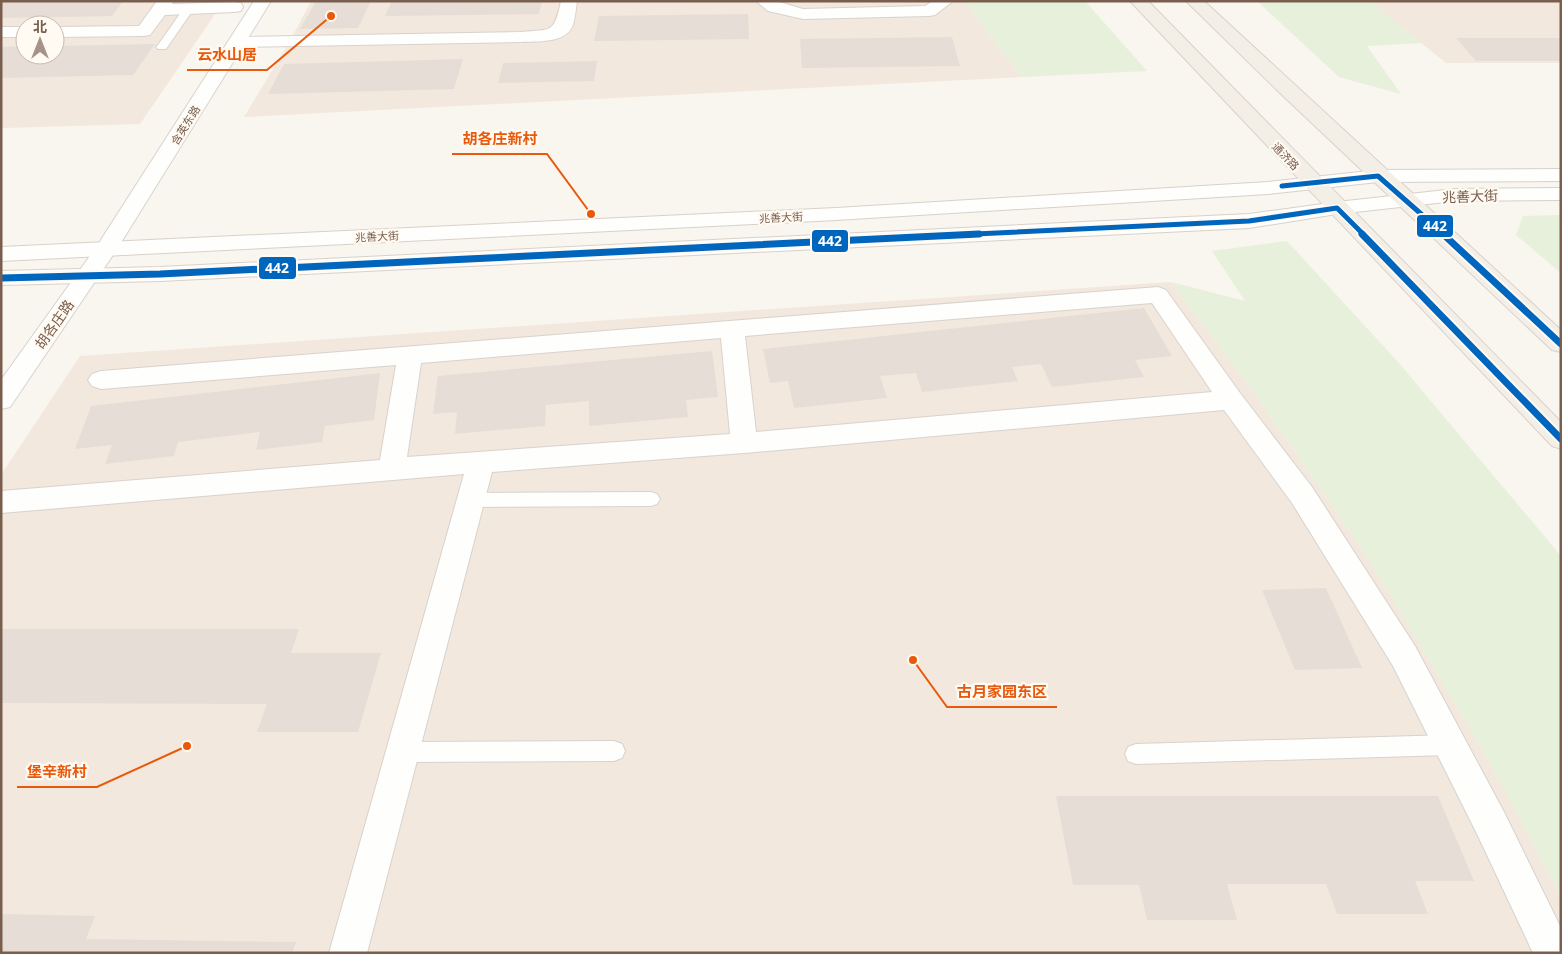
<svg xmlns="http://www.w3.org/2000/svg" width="1562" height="954" font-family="'Noto Sans','Noto Sans SC',sans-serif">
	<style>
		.residential { fill: #f2e8dd; fill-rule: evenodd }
		.green { fill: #e6f0da }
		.building { fill: #e6ded6 }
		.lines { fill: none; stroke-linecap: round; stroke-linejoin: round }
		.service-casing { stroke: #d8d2cd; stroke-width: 2 }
		.minor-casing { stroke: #d8d2cd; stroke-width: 2 }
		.tertiary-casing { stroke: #d8d2cd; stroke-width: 2 }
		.secondary-casing { stroke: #d8d1c9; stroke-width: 2 }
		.primary-casing { stroke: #dad1cc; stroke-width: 2 }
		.service { fill: #fefefd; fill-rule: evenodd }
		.minor { fill: #fefefd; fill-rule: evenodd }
		.tertiary { fill: #fefefd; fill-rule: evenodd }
		.secondary { fill: #fefefd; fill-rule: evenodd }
		.primary { fill: #f3efe7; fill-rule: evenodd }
		.bus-1-far1-casing { stroke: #fffaf2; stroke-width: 8 }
		.bus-1-casing { stroke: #fffaf2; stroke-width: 11 }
		.bus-1-far1 { stroke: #0065bd; stroke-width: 5 }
		.bus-1 { stroke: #0065bd; stroke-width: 7 }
		.labels { text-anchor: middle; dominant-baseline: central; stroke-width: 4.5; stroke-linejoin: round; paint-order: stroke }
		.far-street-label { font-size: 11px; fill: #795d4d; stroke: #fffaf2 }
		.street-label { font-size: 14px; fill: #795d4d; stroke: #fffaf2 }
		.leader { fill: none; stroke: #e8590c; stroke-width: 2 }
		.callout-dot { fill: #e8590c; stroke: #fffaf2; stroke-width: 2 }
		.callout-label { font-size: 15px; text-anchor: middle; font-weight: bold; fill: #e8590c; stroke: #fffaf2; stroke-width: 4.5; stroke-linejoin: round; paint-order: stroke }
		.line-badge { stroke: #fffaf2; stroke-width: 2 }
		.badge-label { font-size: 14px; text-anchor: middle; font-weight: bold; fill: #fff }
	</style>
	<rect width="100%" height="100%" fill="#f9f5ef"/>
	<path class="residential" d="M1,1h223l-84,123 -139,4zM25,25h30v30h-30z
		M311,1h653l58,76 -778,40 46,-76z
		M1369,1h192v62h-115z
		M1171,282l85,113 116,169 115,193 74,139v57h-1560v-478l79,-119z"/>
	<path class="green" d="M964,1h121l62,70 -125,6z
		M1257,1h112l53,42 -55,3 34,48 -62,-17z
		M1561,215v58l-45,-38 7,-19z
		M1287,241l111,121 163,194v340l-74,-139 -115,-193 -116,-169 -85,-113 74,19 -33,-50z"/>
	<path class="building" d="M1,1h122l-11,15 -111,2z
		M316,1h55l-13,27 -58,1z
		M392,1h150l-3,13 -154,2z
		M748,14l1,25 -155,2 5,-25z
		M952,37l8,29 -158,2 -2,-29z
		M1456,38h105v23h-85z
		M155,44l-22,31 -132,3v-31l24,-1v9h30v-9z
		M463,59l-9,30 -186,5 16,-30z
		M597,61l-3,20 -96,2 5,-20z
		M1144,308l28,48 -37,4 9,17 -92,10 -11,-23 -29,3 6,14 -96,11 -6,-19 -36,3 7,22 -93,10 -6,-27 -18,2 -7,-34z
		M712,351l6,46 -32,3 2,17 -99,9v-25l-43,4 -1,21 -90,8 2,-22 -24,2 5,-38z
		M380,373l-6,47 -49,6 -3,16 -66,8 4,-18 -82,10 -4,14 -69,8 7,-19 -37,4 16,-43z
		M1326,588l36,80 -67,2 -33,-80z
		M1,629h298l-8,24h90l-23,79h-101l10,-28 -266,-1z
		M1056,796h382l36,85h-59l13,33h-91l-11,-30h-99l10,36h-90l-8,-35h-66z
		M1,914l94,2 -9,23 210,3 -4,11h-291z"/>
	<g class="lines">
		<defs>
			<path id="service" d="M188,7l5,3 -27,39h-8l-2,-2 2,-2 26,-37z
				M651,492l6,2 3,5 -3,5 -6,2 -180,1 -6,-2 -3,-5 3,-5 6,-2z
				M1450,735l8,3 3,7 -3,7 -8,3 -314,9 -8,-3 -3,-7 3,-7 8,-3z
				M614,741l8,3 3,7 -3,7 -8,3 -212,1 -8,-3 -3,-7 3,-7 8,-3z"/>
			<path id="minor" d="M157,1h17l-2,3 63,-2 6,1 2,4 -2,4 -6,1 -70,3 -15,20 -6,1 -89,1v-10l84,-1z
				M561,1h16c-1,8 -2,17 -4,24 -7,19 -37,16 -52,17l-284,5 -6,-1 -3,-4 3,-4 6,-1 284,-5c31,-3 33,2 40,-31z
				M756,1h20l27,8 122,-3 8,-5h20l-18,14 -6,1 -126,3 -35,-8z
				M1,27h24v10h-24z
				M1158,287l8,3 74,103 72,94 103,159 89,166 57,116v25h-28l-55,-117 -85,-170 -101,-163 -68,-93 -480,43 -252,19 -125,481h-38l135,-479 -463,39v-22l379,-31 16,-95 -295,24 -9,-3 -4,-6 4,-6 9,-3zM1152,303l60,89 -456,40 -11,-96zM721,338l9,96 -323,23 14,-94z"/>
			<path id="tertiary" d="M254,1h17l-154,248 -107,158 -9,2v-29l96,-134z"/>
			<path id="secondary" d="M1561,169v12l-183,1 -110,12 -432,26 -835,41v-14l835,-39 432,-26 110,-12z
				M1561,188v12l-106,1 -118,13 -88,14 -1089,53 -159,4v-14l159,-4 1089,-53 88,-12 118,-13z"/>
			<path id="primary" d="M1130,1h18l413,421v27l-9,-3z
				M1186,1h18l357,329v22l-9,-2 -273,-258z"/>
		</defs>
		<use href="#service" class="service-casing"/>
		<use href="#minor" class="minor-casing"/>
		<use href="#tertiary" class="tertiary-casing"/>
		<use href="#secondary" class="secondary-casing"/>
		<use href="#primary" class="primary-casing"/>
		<use href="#service" class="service"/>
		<use href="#minor" class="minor"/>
		<use href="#tertiary" class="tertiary"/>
		<use href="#secondary" class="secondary"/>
		<use href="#primary" class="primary"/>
		<defs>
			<path id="bus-1-far1" d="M1282,186l96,-10 67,59
				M954,235l295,-14 88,-13 27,27"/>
			<path id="bus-1" d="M1362,234l199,205
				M1443,234l118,110
				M1,278l159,-4 819,-40"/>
		</defs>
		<use href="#bus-1-far1" class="bus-1-far1-casing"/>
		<use href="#bus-1" class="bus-1-casing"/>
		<use href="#bus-1-far1" class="bus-1-far1"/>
		<use href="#bus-1" class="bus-1"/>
	</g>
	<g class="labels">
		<g class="far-street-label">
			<text transform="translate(185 125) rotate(-58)">含英东路</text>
			<text transform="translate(1286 156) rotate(46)">通济路</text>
			<text transform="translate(781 217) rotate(-3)">兆善大街</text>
			<text transform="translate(377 236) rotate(-3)">兆善大街</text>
		</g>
		<g class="street-label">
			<text transform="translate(1470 196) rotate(-2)">兆善大街</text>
			<text transform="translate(54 324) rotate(-55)">胡各庄路</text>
		</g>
	</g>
	<path class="leader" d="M331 16L267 70H187M591 214L547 154H452M913 660L947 707H1057M187 746L97 787H17"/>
	<g class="callout-dot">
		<circle cx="331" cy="16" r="5"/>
		<circle cx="591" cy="214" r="5"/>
		<circle cx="913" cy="660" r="5"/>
		<circle cx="187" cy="746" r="5"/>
	</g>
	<g class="callout-label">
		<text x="227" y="60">云水山居</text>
		<text x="500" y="144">胡各庄新村</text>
		<text x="1002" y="697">古月家园东区</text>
		<text x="57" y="777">堡辛新村</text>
	</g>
	<g class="line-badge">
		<rect x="1416" y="214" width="38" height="24" rx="5" fill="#0065bd"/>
		<rect x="811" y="229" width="38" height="24" rx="5" fill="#0065bd"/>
		<rect x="258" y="256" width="39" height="24" rx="5" fill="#0065bd"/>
	</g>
	<g class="badge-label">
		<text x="1435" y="231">442</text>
		<text x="830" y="246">442</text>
		<text x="277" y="273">442</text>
	</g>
	<rect width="1562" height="954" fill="none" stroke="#795d4d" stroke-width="5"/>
	<g transform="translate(40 40)"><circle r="24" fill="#fffaf2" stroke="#c9bbb0"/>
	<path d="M0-4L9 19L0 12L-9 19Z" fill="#a69286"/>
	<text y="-8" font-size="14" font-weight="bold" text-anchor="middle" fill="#795d4d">北</text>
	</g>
</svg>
